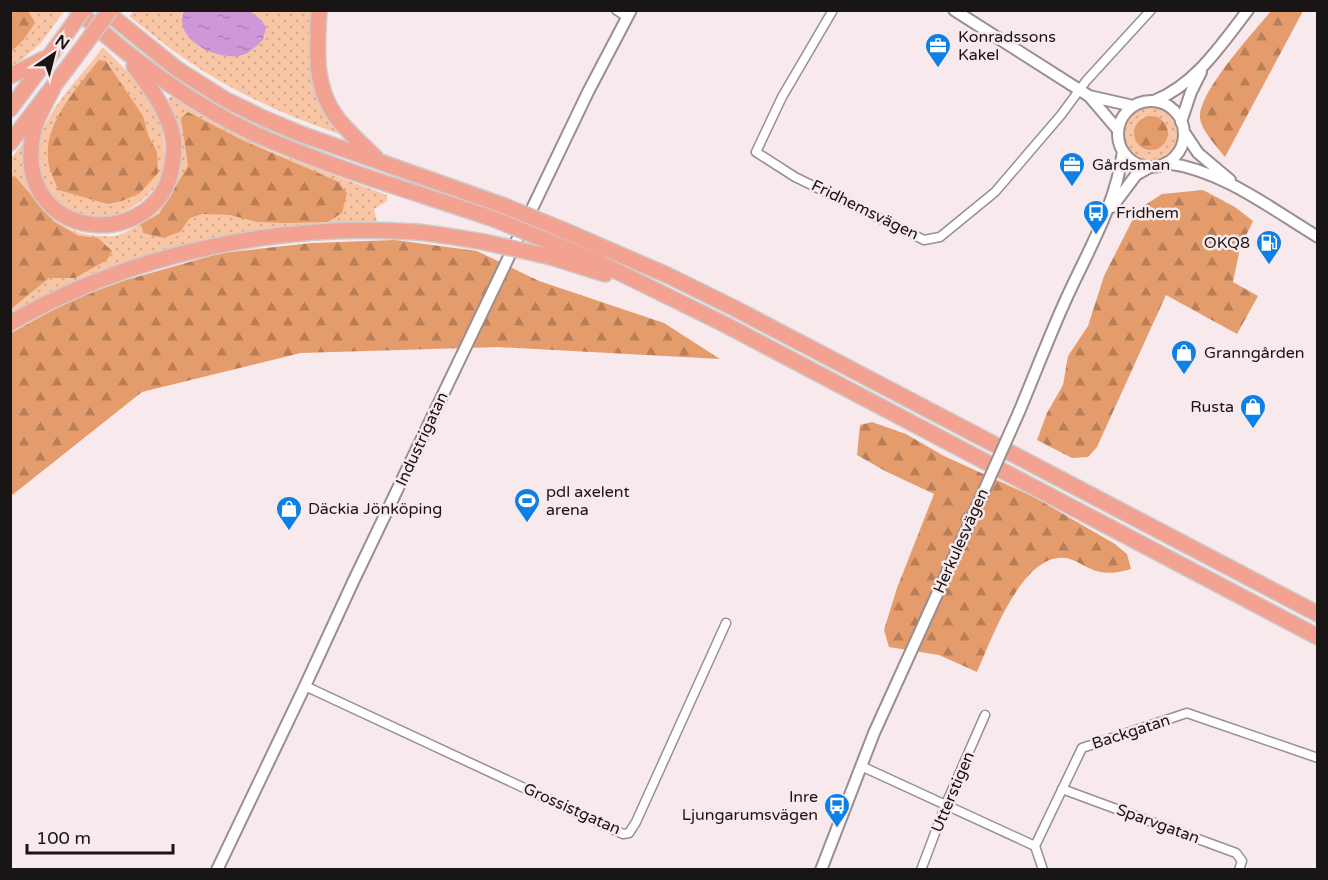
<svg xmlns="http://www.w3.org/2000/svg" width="1328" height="880" font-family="'Varela Round',sans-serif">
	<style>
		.grass { fill: url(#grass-dots); fill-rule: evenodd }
		.forest { fill: url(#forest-firs) }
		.water { fill: url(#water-ripples) }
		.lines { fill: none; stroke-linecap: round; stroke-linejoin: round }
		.minor-casing { stroke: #9b8e90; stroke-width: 11 }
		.tertiary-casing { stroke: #9b8e90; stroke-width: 14 }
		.motorway-casing { stroke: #ccc; stroke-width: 18 }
		.minor { stroke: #fff; stroke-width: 8 }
		.tertiary { stroke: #fff; stroke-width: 10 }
		.motorway { stroke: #f3a292; stroke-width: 15 }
		.tertiary-bridge-casing { stroke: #9b8e90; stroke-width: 14; stroke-linecap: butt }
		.motorway-bridge-casing { stroke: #ccc; stroke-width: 18; stroke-linecap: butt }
		.tertiary-bridge { stroke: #fff; stroke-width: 10 }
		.motorway-bridge { stroke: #f3a292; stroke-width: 15 }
		.labels { text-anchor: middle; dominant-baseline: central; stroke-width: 5; stroke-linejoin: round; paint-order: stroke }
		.poi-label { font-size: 16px; fill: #191515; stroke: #f8eaec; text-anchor: start }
		.street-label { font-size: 16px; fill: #191515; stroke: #f8eaec }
	</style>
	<defs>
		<pattern id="grass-dots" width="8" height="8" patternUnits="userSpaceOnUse" patternTransform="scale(1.5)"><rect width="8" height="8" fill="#f9c6a5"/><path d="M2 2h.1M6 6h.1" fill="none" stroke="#d5a98d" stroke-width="1.8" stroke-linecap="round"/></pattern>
		<pattern id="forest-firs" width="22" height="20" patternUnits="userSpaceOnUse" patternTransform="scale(1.5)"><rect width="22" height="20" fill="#e59c6c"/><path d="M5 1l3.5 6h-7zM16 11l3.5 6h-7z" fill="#b97e58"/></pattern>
		<pattern id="water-ripples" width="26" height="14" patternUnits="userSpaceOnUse" patternTransform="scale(1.5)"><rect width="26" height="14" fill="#ce97d7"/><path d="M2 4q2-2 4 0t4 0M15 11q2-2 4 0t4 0" fill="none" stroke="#b081b8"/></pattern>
	</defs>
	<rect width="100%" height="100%" fill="#f8eaec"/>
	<path class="grass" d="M11,11h53l-23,32 -30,26z
		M134,11h50l-3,6 44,39h17l11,-7 8,-29 -11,-9h63l-2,29 31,95c-53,-18 -107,-42 -154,-74 -21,-14 -40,-30 -59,-45z
		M103,47c19,19 47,46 56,71 6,18 9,46 0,63 -3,7 -12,15 -18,20 -33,26 -76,22 -96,-17 -9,-17 -10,-28 -4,-48 10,-32 42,-61 62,-89z
		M171,96l29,19 72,37 115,43v6l-13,8 3,13 -134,11 -66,16 -166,68 -1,-157 13,-17c3,7 0,11 0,18 0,11 6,25 11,35 13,24 39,40 67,40 6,0 13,1 18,-1 34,-13 63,-46 63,-83 0,-18 -7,-36 -14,-53z
		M1152,105c38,7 31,60 -5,55 -34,-4 -31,-51 5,-55zM1143,117l18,2c11,10 6,18 -1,28l-10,3 -14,-26z"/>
	<path class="forest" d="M11,10l17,1 7,12 -11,16 -13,13z
		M1271,11h32l-78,146c-7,-9 -24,-27 -25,-39 -2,-26 54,-86 71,-107z
		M99,60l7,1 37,55 5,19 9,17 1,21 -18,20 -18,8 -14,3 -50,-14c-3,-10 -10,-21 -10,-32 -4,-34 30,-72 51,-98z
		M188,112l56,29 93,40 10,12 -5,20 -14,9 -43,1 -28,-1 -27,-7 -28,-1 -12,4 -10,14 -17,6 -20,-5 -2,-9 18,-10 29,-48 -7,-48z
		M1134 133a17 17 0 1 1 34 0a17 17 0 1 1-34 0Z
		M14,175l39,46 26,15 19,2 14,13 -5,9 -32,18h-26l-38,31 -1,-128z
		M1203,190l32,17 18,14 -13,27 -7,34 25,14 -21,38 -71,-39 -69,152 -9,10 -16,1 -35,-18 10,-27 16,-28 5,-29 20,-30 16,-50 30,-59 11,-12 17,-11z
		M395,240l82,11 62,30 125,42 56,36 -222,-12 -197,6 -159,39 -131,104v-163l62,-34 53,-19 95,-27 91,-10z
		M872,422l34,12 38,22 90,41 81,47 12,10 4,15c-13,4 -27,6 -40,0 -7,-3 -14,-8 -21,-10 -46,-13 -79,82 -93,113l-38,-17 -50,-8 -5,-17 13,-42 37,-94 -49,-23 -28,-16 3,-30z"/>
	<path class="water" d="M184,11h66l11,9 5,7 -3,13c-7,6 -14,14 -23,16 -24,4 -68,-17 -56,-45z"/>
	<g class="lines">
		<defs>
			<path id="minor" d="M616,10l11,7
				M833,10l-51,87 -26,55 39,25 129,63 16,-3 55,-45 66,-77 25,-34 65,-71
				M305,686l318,148 6,-1 7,-11 90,-199
				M861,766l174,80 8,24
				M1062,789l174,64 6,8 -3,9
				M1035,846l47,-98 105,-35 131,45
				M921,870l25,-66 39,-89"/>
			<path id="tertiary" d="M954,10l135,86 29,34
				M1089,96l44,10
				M1154,101c42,-17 67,-56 94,-91
				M1118 134a33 33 0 1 1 66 0a33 33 0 1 1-66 0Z
				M1181,122l10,-30 10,-20
				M1184,132l14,21 32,27
				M1166,163c56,7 104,45 152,74
				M1112,207l24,-32 14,-8
				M1019,412c16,-38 31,-78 48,-115 22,-48 49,-93 56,-146
				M217,870l88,-184 48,-104 235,-490 43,-82
				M821,870l53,-137 109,-240"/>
			<path id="motorway" d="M77,10c55,50 113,94 180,125 77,34 158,57 237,84
				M104,10l73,59 49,31 37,18 38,16 201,71
				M319,10c-2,37 -6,77 18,108 11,14 26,27 39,40
				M10,76l34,-17
				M53,88c-8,16 -19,34 -21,51 -15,108 129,111 140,26 2,-11 3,-22 0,-32 -6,-25 -23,-47 -38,-67
				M10,109l53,-71
				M10,143l64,-84
				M563,230l104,45 67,33 584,306
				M555,244l39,16 130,64 594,313
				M551,257l54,17
				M10,323c119,-69 269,-101 406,-91 22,2 45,6 68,10"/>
		</defs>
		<use href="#minor" class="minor-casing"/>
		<use href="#tertiary" class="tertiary-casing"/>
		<use href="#motorway" class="motorway-casing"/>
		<use href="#minor" class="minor"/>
		<use href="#tertiary" class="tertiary"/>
		<use href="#motorway" class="motorway"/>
		<defs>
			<path id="tertiary-bridge" d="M983,493l36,-81"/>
			<path id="motorway-bridge" d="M63,38l20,-28
				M74,59l36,-49
				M502,205l61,25
				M494,219l61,25
				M484,242l67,15"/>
		</defs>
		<use href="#tertiary-bridge" class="tertiary-bridge-casing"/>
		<use href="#motorway-bridge" class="motorway-bridge-casing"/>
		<use href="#tertiary-bridge" class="tertiary-bridge"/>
		<use href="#motorway-bridge" class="motorway-bridge"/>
	</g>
	<defs>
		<symbol id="office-pin" viewBox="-11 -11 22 30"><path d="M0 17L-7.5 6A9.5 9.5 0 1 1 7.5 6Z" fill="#0c80e7" stroke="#f8eaec"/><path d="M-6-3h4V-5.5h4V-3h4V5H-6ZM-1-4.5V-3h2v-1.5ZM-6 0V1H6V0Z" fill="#fff"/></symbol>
		<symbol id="bus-pin" viewBox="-11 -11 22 30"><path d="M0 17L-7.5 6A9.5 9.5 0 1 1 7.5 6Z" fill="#0c80e7" stroke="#f8eaec"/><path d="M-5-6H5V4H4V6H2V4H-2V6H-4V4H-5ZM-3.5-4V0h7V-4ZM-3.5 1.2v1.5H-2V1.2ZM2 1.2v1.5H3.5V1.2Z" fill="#fff"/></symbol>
		<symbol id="fuel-pin" viewBox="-11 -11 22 30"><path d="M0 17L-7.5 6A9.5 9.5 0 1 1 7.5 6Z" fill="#0c80e7" stroke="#f8eaec"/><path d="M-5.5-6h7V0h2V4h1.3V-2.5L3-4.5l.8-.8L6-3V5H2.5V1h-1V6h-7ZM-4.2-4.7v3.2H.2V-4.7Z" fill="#fff"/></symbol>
		<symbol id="shop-pin" viewBox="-11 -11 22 30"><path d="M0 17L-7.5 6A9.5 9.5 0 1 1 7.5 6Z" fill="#0c80e7" stroke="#f8eaec"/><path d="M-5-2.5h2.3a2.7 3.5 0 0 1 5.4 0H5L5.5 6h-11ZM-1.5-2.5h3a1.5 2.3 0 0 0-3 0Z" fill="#fff"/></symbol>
		<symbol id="stadium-pin" viewBox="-11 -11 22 30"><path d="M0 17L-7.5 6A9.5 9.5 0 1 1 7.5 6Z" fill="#0c80e7" stroke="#f8eaec"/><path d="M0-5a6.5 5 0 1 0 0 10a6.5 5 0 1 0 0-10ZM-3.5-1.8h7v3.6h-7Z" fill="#fff"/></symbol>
	</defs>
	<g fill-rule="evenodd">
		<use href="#office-pin" x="923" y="31" width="30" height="40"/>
		<use href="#office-pin" x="1057" y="150" width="30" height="40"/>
		<use href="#bus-pin" x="1081" y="198" width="30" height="40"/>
		<use href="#fuel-pin" x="1254" y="228" width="30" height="40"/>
		<use href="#shop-pin" x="1169" y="338" width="30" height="40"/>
		<use href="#shop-pin" x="1238" y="392" width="30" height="40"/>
		<use href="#stadium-pin" x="512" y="486" width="30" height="40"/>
		<use href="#shop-pin" x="274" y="494" width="30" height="40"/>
		<use href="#bus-pin" x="822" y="791" width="30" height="40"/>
	</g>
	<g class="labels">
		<g class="poi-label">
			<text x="958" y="37">Konradssons<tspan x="958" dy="18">Kakel</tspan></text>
			<text x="1092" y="165">Gårdsman</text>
			<text x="1116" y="213">Fridhem</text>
			<text x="1250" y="243" text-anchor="end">OKQ8</text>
			<text x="1204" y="353">Granngården</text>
			<text x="1234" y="407" text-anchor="end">Rusta</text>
			<text x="546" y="492">pdl axelent<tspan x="546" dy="18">arena</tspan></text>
			<text x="308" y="509">Däckia Jönköping</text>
			<text x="818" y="797" text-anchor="end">Inre<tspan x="818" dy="18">Ljungarumsvägen</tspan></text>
		</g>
		<g class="street-label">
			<text transform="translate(865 210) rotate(26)">Fridhemsvägen</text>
			<text transform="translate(422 439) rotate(-65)">Industrigatan</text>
			<text transform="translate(961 541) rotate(-66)">Herkulesvägen</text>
			<text transform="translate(1131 732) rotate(-18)">Backgatan</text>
			<text transform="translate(953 792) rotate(-67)">Utterstigen</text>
			<text transform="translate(572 809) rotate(24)">Grossistgatan</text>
			<text transform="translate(1158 824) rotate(20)">Sparvgatan</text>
		</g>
	</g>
	<rect width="1328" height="880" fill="none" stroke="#191515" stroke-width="24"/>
	<g transform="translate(54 54) rotate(35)" stroke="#f8eaec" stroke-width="4.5" paint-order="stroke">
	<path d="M0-4.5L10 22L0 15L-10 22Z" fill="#191515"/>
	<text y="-9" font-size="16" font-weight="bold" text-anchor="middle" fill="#191515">N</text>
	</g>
	<path d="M27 844v9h146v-9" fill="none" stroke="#191515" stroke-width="3"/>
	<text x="36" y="844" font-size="18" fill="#191515" stroke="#f8eaec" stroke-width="4.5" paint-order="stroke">100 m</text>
</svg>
